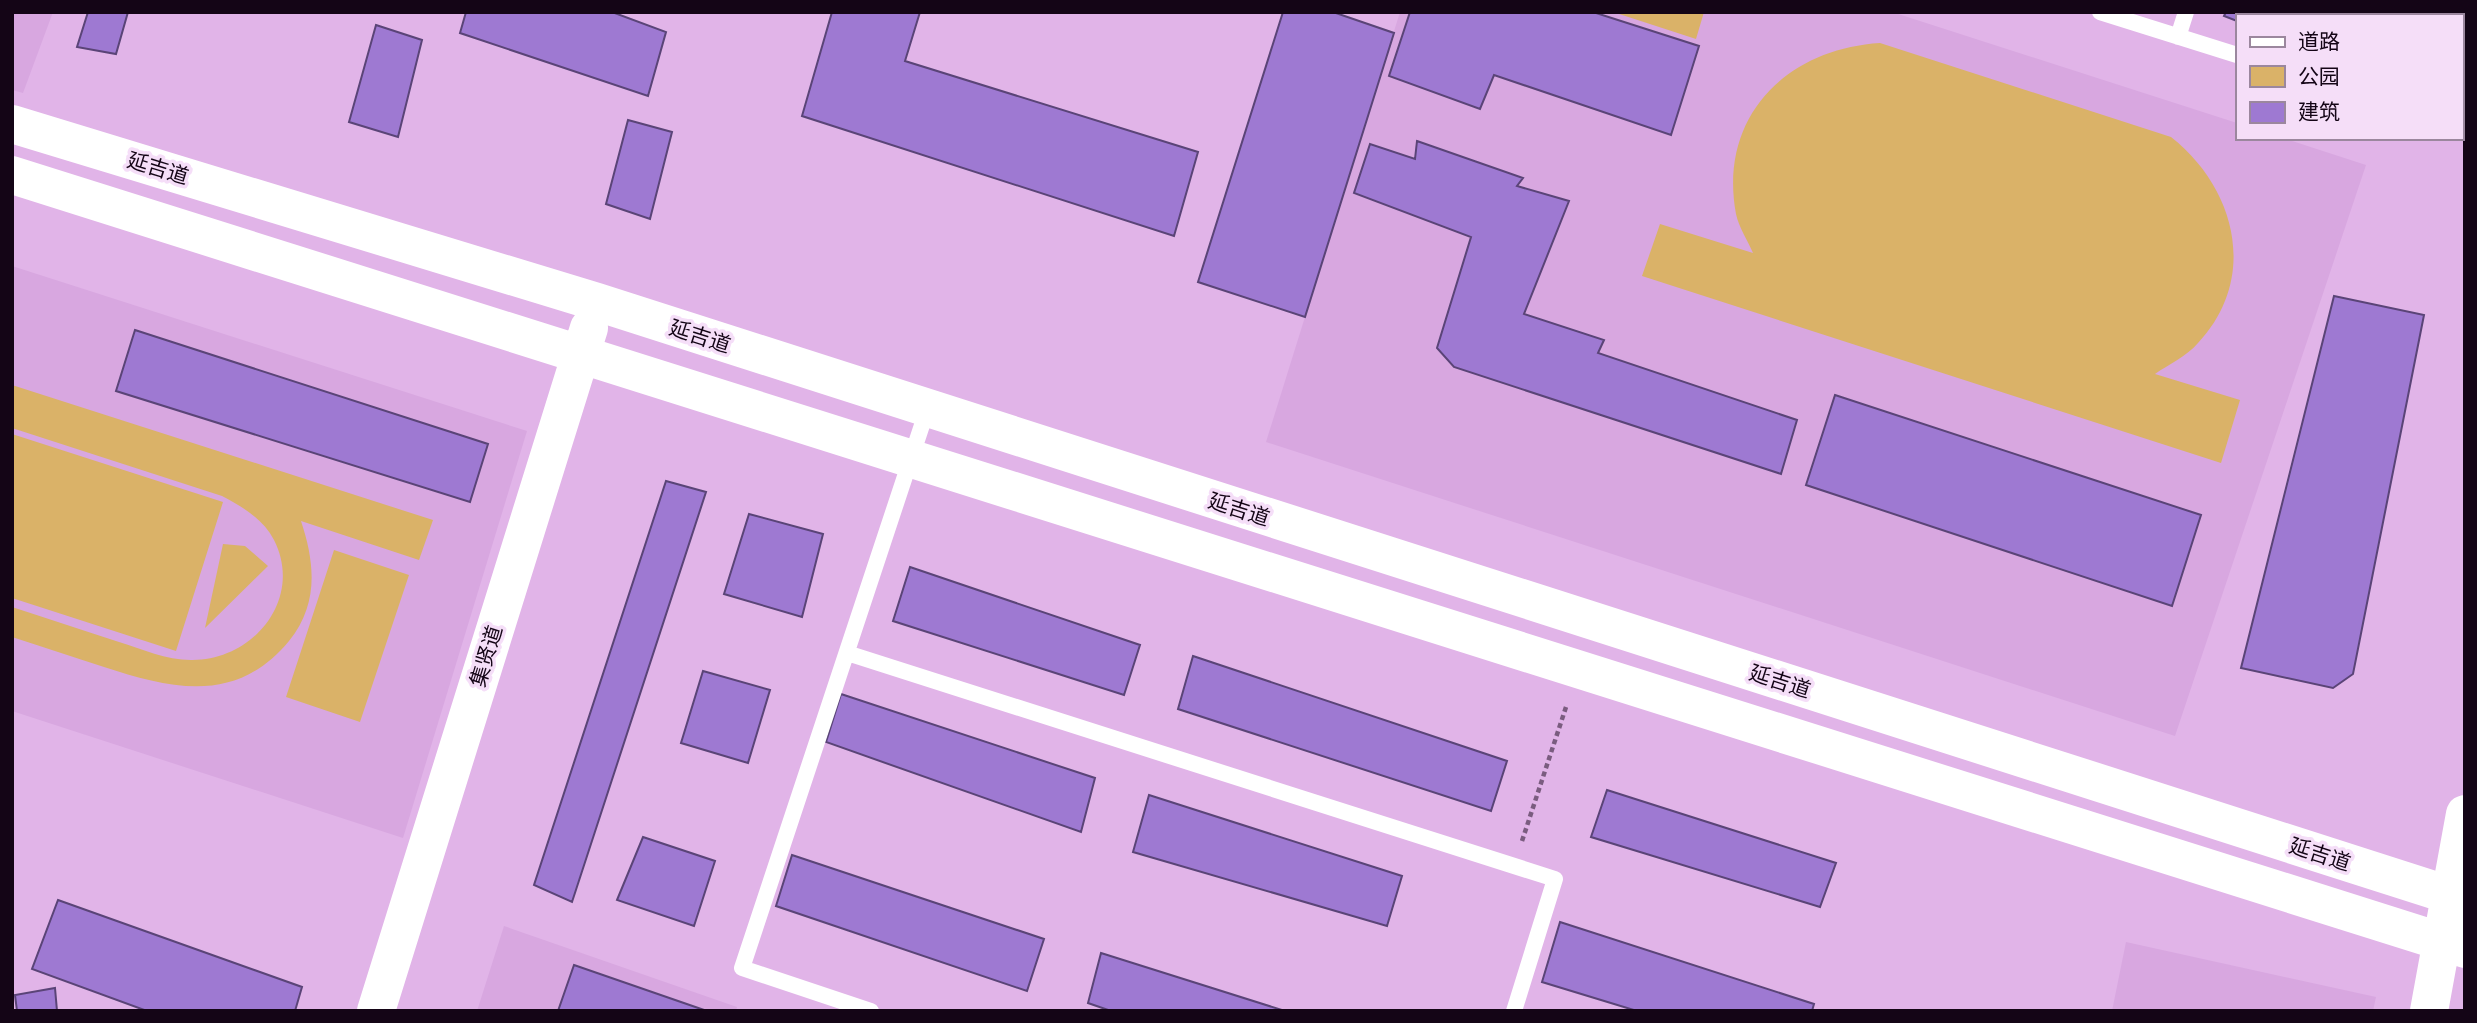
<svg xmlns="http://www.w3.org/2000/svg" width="2477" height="1023" font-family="Helvetica,'Noto Sans SC',sans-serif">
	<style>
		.built { fill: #d8a7e0 }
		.green { fill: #dab268 }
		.building { fill: #9e79d2; stroke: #5a4477; stroke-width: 2 }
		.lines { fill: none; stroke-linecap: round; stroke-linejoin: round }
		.path { stroke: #7a5c7f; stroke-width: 4.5; stroke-dasharray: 5 3.5; stroke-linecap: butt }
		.lane { stroke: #fff; stroke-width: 16 }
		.secondary { stroke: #fff; stroke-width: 38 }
		.labels { text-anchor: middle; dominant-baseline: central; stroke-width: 7; stroke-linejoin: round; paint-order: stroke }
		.street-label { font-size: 21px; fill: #140516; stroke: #f5def8 }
	</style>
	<rect width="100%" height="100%" fill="#e1b4e8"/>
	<path class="built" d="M12,12h41l-30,81 -11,-3z
		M1400,12h492l345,111v15h46l83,27 -191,571 -909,-294z
		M12,266l515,165 -124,407 -391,-127z
		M504,926l233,81 -1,4h-259z
		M2126,942l250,55 -3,14h-261z"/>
	<path class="green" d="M1613,12h91l-8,27z
		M1880,43l291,94c65,51 88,141 27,206 -12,14 -29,21 -43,31l85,26 -19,63 -579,-187 18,-52 93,29c-5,-12 -14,-25 -17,-39 -18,-97 50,-165 144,-171z
		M12,385l421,135 -14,40 -118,-39c14,42 18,83 -12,120 -53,64 -117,48 -185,26 -31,-10 -61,-20 -92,-30v-30c36,12 71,23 107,35 23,7 47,18 72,18 62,1 113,-61 83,-120 -11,-21 -31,-33 -52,-44l-210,-68z
		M12,434l211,68 -47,149 -164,-53z
		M223,544l22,2 23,20 -63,62z
		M334,550l75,25 -49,147 -74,-25z"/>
	<path class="building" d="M88,12h40l-12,42 -39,-7z
		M466,12h146l54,20 -18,64 -188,-63z
		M832,12h88l-15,49 293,91 -24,84 -372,-120z
		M1283,12h50l61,21 -89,284 -107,-35z
		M1410,12h183l106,34 -28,89 -177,-60 -14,34 -91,-33z
		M2226,12h217l12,4h-218v5l-13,-5z
		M2461,18l4,1 -4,28z
		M376,25l46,15 -24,97 -49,-15z
		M628,120l44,12 -22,87 -44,-15z
		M1417,141l106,37 -6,8 52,15 -45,113 80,26 -6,13 199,67 -16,54 -327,-107 -17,-19 34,-111 -117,-44 16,-49 45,15z
		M2334,296l90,19 -71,359 -20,14 -92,-20z
		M135,330l353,114 -18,58 -354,-111z
		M1835,395l366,120 -29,91 -366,-121z
		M666,481l40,11 -134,410 -38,-17z
		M749,514l74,20 -21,83 -78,-23z
		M910,567l230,78 -16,50 -231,-74z
		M1193,656l314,105 -16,50 -313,-102z
		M703,671l67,19 -22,73 -67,-20z
		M841,694l254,84 -14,54 -255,-90z
		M1607,790l229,73 -16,44 -229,-70z
		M1149,795l253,81 -15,50 -254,-74z
		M643,837l72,24 -21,65 -77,-26z
		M792,855l252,84 -17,52 -251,-85z
		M58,900l244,87 -7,24h-148l-115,-42z
		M1560,922l254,82 -2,7h-175l-95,-29z
		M1101,953l184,58h-174l-23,-8z
		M574,965l133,46h-149z
		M55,988l2,23h-40l-2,-16z"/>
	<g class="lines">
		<path class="path" d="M2461,124l4,1
			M1522,841l45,-137"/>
		<path class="lane" d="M2100,12l137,43
			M2178,37l8,-25
			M847,653l708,226 -41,132
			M871,1011l-129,-43 185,-558"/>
		<path class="secondary" d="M12,124l585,178 1868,598
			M12,175l2453,774
			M376,1011l213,-683
			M2429,1011l36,-197"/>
	</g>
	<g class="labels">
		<g class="street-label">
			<text transform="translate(158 168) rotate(17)">延吉道</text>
			<text transform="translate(700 336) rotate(18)">延吉道</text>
			<text transform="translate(1239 509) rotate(18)">延吉道</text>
			<text transform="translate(486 656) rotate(-73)">集贤道</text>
			<text transform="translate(1780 681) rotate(18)">延吉道</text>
			<text transform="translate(2320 854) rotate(18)">延吉道</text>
		</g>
	</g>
	<rect width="2477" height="1023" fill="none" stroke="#140516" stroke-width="28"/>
	<rect x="2236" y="14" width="228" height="126" fill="#f5def8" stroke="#9b879e" stroke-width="2"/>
	<rect x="2250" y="37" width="35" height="10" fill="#ffffff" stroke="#9b879e" stroke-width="2"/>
	<text x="2298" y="49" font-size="21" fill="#140516">道路</text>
	<rect x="2250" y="66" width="35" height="21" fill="#dab268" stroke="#9b879e" stroke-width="2"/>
	<text x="2298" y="84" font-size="21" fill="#140516">公园</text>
	<rect x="2250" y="102" width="35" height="21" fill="#9e79d2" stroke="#9b879e" stroke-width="2"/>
	<text x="2298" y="119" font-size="21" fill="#140516">建筑</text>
</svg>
